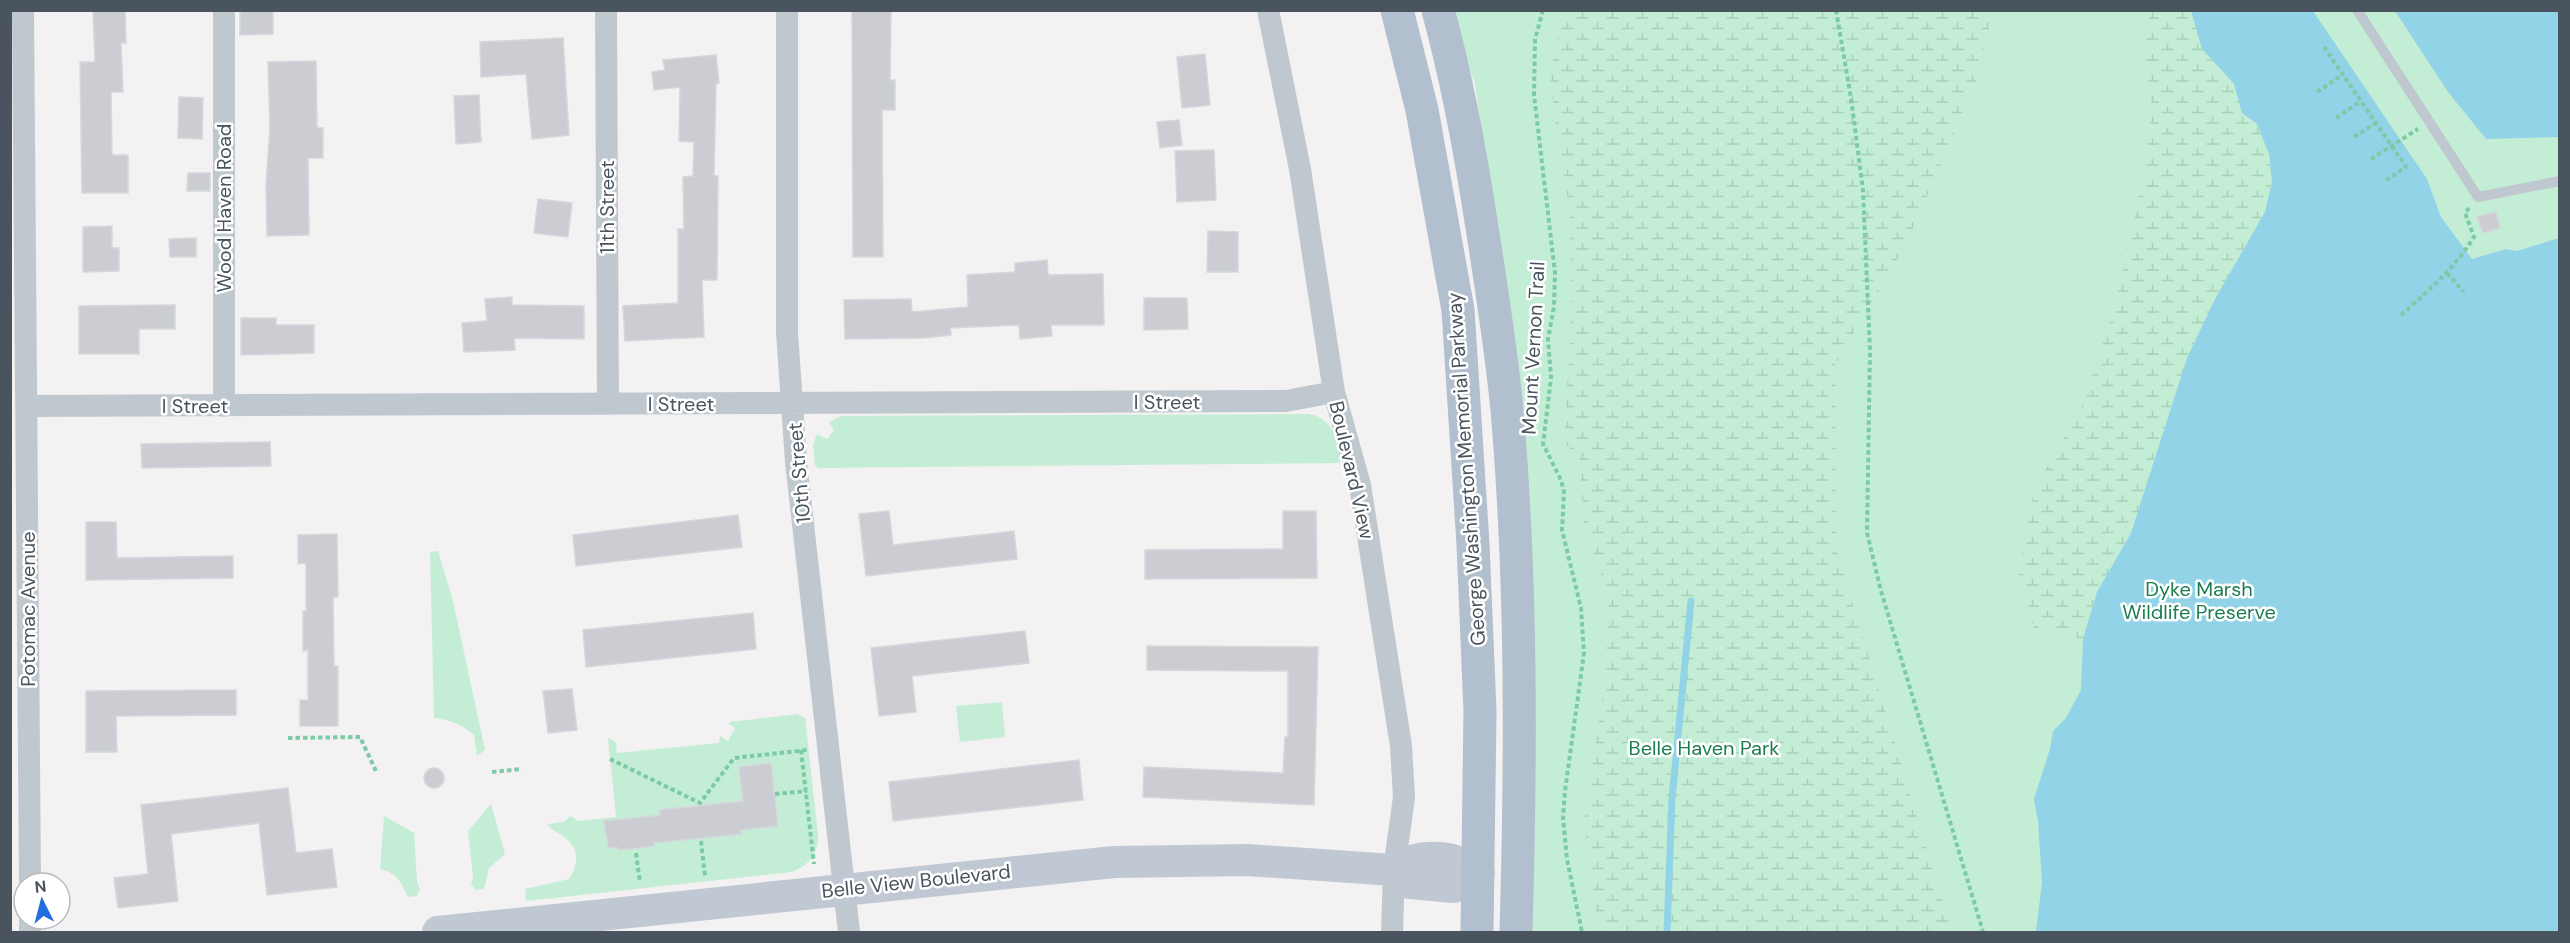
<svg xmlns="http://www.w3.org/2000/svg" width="2570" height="943" font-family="'DM Sans',sans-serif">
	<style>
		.green { fill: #c3eed5 }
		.wetland { fill: url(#wetland-marsh) }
		.water { fill: #92d3e8 }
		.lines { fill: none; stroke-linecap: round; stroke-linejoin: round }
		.stream { stroke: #92d3e8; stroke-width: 7 }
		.building { fill: #cbcdd3; stroke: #d5d7dc; stroke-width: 1.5 }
		.path { stroke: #7ccaa7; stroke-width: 4; stroke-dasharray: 4.5 3; stroke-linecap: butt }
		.lane { stroke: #c0c8cf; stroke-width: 10 }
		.street { stroke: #c0c8cf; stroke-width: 22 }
		.secondary { stroke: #c0c9d3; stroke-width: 32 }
		.primary { stroke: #b2bfce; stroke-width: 33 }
		.labels { text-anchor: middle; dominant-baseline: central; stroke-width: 5; stroke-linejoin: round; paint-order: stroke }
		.street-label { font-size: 20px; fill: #4a545e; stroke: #fff }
		.park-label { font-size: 20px; fill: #1c7d50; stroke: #fff }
	</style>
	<defs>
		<pattern id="wetland-marsh" width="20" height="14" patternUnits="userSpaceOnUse" patternTransform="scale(1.5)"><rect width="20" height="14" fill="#c3eed5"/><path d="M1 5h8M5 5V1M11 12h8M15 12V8" fill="none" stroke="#a9ceb9"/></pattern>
	</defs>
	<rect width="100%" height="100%" fill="#f3f1f1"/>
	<path class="green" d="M1448,11h1012l99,85v836h-1045l10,-497 -49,-351z
		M1310,414c21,4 31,27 31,47l-4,2 -519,5 -3,-3 -2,-20 4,-11 10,5 7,-8 -5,-9 12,-6z
		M438,551l15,50 32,149 -8,6 -3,-21c-13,-11 -23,-15 -40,-17l-4,-166z
		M1002,702l3,35 -45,5 -4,-36z
		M797,714l8,4 13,116c1,19 -8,31 -26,38l-266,29 -1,-12 44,-10c10,-15 11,-31 -6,-43 -6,-4 -12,-6 -16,-12l17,-2 6,-6 8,5 38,-4 -8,-79 8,4 1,11 102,-10 1,-7 8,5 7,-13 -6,-4 1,-2z
		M491,804l14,50 -16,14 -5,21 -8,1 -5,-6 2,-7 -5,-46z
		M384,816l30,17 3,49 3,7 -3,7 -9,1c-6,-14 -12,-25 -28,-28z"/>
	<path class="wetland" d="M1563,11h430l-17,70 -70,164 -71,120 1,184 116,383h-353l-15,-109 21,-144 4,-81 -25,-73 -4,-66 -16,-16 8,-139 -2,-91 -11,-63 -9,-74z
		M2150,11h41l11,38 32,35 8,29 15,11 12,30 3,28 -7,30 -51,89 -27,57 -56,175 -34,59 -14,47 -49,-11 -15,-55 15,-83 49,-86 32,-98 28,-129 9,-66 -7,-62z"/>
	<path class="water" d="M2191,11h122l114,168 14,38 31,42 34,-10 11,2 42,-13v694h-523l6,-50 -4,-61 -4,-22 16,-50 3,-18 13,-13 15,-28 2,-51 14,-47 34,-59 56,-175 27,-57 51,-89 7,-30 -3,-28 -12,-30 -15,-11 -8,-29 -32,-35z
		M2395,11h164v126l-73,2 -38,-47z"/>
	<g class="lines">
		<path class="stream" d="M1667,932l5,-133 19,-198"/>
	</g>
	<path class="building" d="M93,10h32l1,33h-5l2,49h-12l1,63h16v38h-46l-2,-131h15z
		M240,10h33v24l-33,1z
		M852,10h39l-1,70h5v30h-13l1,147h-30z
		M563,38l6,97 -37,4 -6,-65 -45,3 -1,-35z
		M1205,54l5,51 -28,3 -5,-51z
		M716,55l3,28h-3l-2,93h4l-1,104h-15l2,57 -79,4 -2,-35 55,-3v-74h6l-1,-52 10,-1 1,-34 -15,-1 1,-54 -26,3 -2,-18 13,-2 -2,-10z
		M316,61l1,67h6v30h-15l1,77 -42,1 -1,-51 4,-57 -2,-66z
		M479,95l2,47 -25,2 -2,-48z
		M179,97l24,1 -1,41 -24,-1z
		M1179,120l3,25 -22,3 -3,-26z
		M1214,150l2,50 -39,2 -2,-51z
		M188,173h22v18h-23z
		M538,199l34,4 -4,34 -34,-4z
		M2496,212l4,16 -17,5 -6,-16z
		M112,226v22h7v23l-36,1v-45z
		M1208,231l30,1v40h-31z
		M196,238v19h-26l-1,-18z
		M1047,260l1,15 55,-1 1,51h-53l1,11 -32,3 -1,-14 -69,3 1,7 -27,3 -79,1 -1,-39 67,-1 1,13 56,-5 -1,-32 48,-3v-9z
		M512,297v8l72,1v33l-70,-1 1,12 -51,2 -2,-29 25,-2 -2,-22z
		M1144,298h43l1,31 -44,1z
		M175,305v24h-36v25h-60v-48z
		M241,318h35v7h38v28l-73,2z
		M270,442l1,24 -129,2 -1,-24z
		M889,511l4,34 121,-14 3,28 -151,17 -7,-62z
		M1283,511h33l1,67 -172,1v-29l138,-1z
		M738,515l4,32 -166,19 -3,-31z
		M86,522h30l1,36 116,-2v22l-147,2z
		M337,534l1,63h-5l1,69h4v60h-38v-26h8v-50l-5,1v-40h3v-48l-8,1v-29z
		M753,613l3,36 -170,18 -3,-37z
		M1025,631l4,32 -117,13 4,36 -37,4 -8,-68z
		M1147,646l171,1 -4,158 -171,-8 1,-30 139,6 2,-36h3v-66l-141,-1z
		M572,689l5,41 -29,3 -5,-42z
		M236,690v25l-120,1 1,36h-31v-61z
		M1079,760l4,40 -190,21 -4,-39z
		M771,763l7,63 -37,4 1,4 -88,9v3l-14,2 -22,2 -1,-3 -9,1 -4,-27 56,-6 -1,-5 84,-9 -4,-34z
		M424 778a10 10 0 1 1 20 0a10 10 0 1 1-20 0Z
		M288,788l8,65 36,-4 5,38 -70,8 -8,-72 -88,11 7,67 -60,7 -4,-30 34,-4 -7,-69z"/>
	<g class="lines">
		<path class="path" d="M1543,10l-8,29 -1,56 21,178 -1,34 -6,32 3,39 -8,66 18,36 3,12 -2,38 19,78 3,45 -19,138 -2,27 4,41 15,73
			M1836,10l15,88 12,92 7,161 -3,182 14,58 102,341
			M2324,47l82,120 -21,14
			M2317,92l25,-17
			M2336,118l25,-17
			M2354,137l23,-15
			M2371,159l47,-30
			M2447,273l17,19
			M2401,315c27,-24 54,-47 73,-78l-9,-24 4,-5
			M288,738l72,-1 16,34
			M801,750l13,114
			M610,759l90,44 34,-45 73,-8
			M492,772l30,-3
			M775,794l32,-3
			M701,841l4,35
			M636,853l4,30"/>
		<path class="lane" d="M2357,10l121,187 82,-16"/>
		<path class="street" d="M23,10l7,873
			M224,10v396
			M606,10l2,394
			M787,10v322l9,130 53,470
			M1268,10l32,159 34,223 26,93 41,261 3,51 -10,73 -2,62
			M27,406l1259,-5 48,-9
			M30,919v13"/>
		<path class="secondary" d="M1394,870c15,-12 40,-15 59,-10 9,2 18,10 26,14
			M438,932l676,-70 133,-2 147,10 16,13 44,4 25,-13"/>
		<path class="primary" d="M1397,10l25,100 36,200 15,234 7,167 -3,221
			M1438,10c19,69 32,140 43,211 10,63 20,126 26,189 15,174 14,349 9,522"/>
	</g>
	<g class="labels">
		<g class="street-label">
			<text transform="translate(607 207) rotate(-90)">11th Street</text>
			<text transform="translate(224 208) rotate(-90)">Wood Haven Road</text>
			<text transform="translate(1533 348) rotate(-87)">Mount Vernon Trail</text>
			<text x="1167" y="402">I Street</text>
			<text x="681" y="404">I Street</text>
			<text x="195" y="406">I Street</text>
			<text transform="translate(1466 469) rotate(-94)">George Washington Memorial Parkway</text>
			<text transform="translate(1352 470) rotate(77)">Boulevard View</text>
			<text transform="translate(799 473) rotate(-95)">10th Street</text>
			<text transform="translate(28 609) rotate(-90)">Potomac Avenue</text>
			<text transform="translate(916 881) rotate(-6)">Belle View Boulevard</text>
		</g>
		<g class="park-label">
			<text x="2199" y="589">Dyke Marsh<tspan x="2199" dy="23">Wildlife Preserve</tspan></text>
			<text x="1704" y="748">Belle Haven Park</text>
		</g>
	</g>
	<rect width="2570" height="943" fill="none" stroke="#4a545e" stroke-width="24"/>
	<g transform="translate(42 901) rotate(354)"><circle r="28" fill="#ffffff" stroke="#b7bbbf" stroke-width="1.5"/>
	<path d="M0-4.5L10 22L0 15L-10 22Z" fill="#226ddc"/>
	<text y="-9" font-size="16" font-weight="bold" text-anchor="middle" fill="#4a545e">N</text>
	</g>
</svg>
